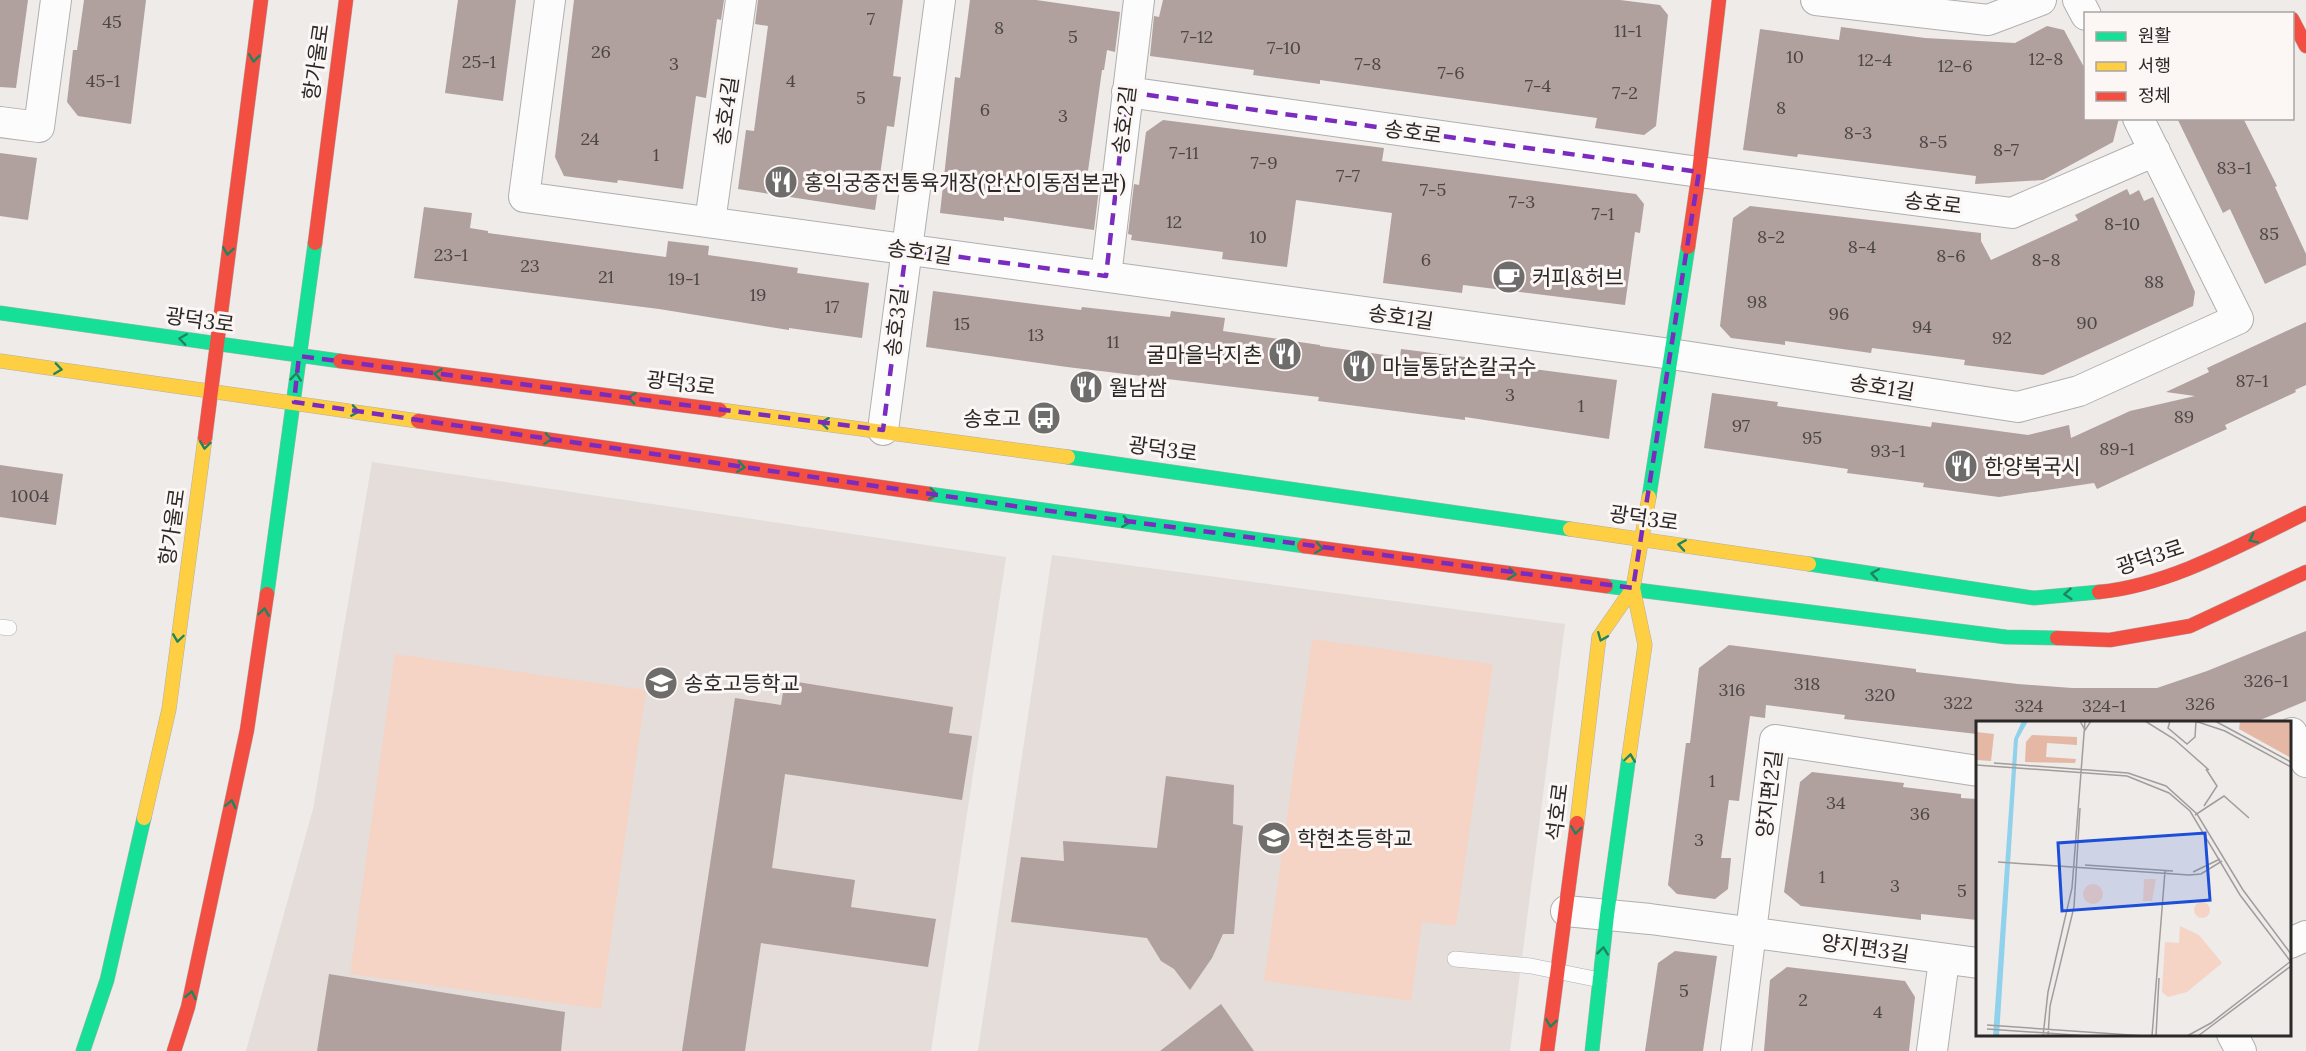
<svg xmlns="http://www.w3.org/2000/svg" width="2306" height="1051" font-family="Lora,'Noto Sans KR',serif">
	<style>
		.built { fill: #e4ddd9 }
		.green { fill: #f5d4c5 }
		.building { fill: #b0a09e }
		.lines { fill: none; stroke-linecap: round; stroke-linejoin: round }
		.lane-casing { stroke: #b1aeae; stroke-width: 16 }
		.street-casing { stroke: #b1aeae; stroke-width: 32 }
		.fast-casing { stroke: #b1aeae; stroke-width: 15 }
		.slow-casing { stroke: #b1aeae; stroke-width: 15 }
		.jam-casing { stroke: #b1aeae; stroke-width: 15 }
		.lane { stroke: #fcfcfc; stroke-width: 15 }
		.street { stroke: #fcfcfc; stroke-width: 30 }
		.fast { stroke: #16e098; stroke-width: 14 }
		.slow { stroke: #ffcf43; stroke-width: 14 }
		.jam { stroke: #f24e42; stroke-width: 14 }
		.oneway { stroke: #208460 }
		.marked { fill: none; stroke: #7b2cbf; stroke-width: 4.5; stroke-dasharray: 12 8; stroke-linejoin: round }
		.labels { text-anchor: middle; dominant-baseline: central; stroke-width: 6; stroke-linejoin: round; paint-order: stroke }
		.number-label { font-size: 18px; fill: #4c4746 }
		.street-label { font-size: 21px; fill: #2b2928; stroke: #fcf7f5 }
		.poi-label { font-size: 21px; fill: #2b2928; stroke: #fcf7f5; text-anchor: start }
		.inset-road { fill: none; stroke: #a09d9c; stroke-width: 1.5 }
		.view { fill: #1d4ed8; fill-opacity: 0.15; stroke: #1d4ed8; stroke-width: 3 }
		.inset-edge { fill: none; stroke: #2b2928; stroke-width: 3 }
	</style>
	<rect width="100%" height="100%" fill="#eeebe9"/>
	<path class="built" d="M372,462l634,95 -75,494h-685l67,-242z
		M1052,555l513,69 -55,427h-532z"/>
	<path class="green" d="M1312,639l181,25 -37,262 -34,-4 -11,79 -147,-20z
		M395,654l251,36 -45,319 -251,-35z"/>
	<path class="building" d="M0,0h28l-12,88 -16,-1z
		M84,0h62l-15,124 -53,-8 -11,-14 6,-52h4z
		M458,0h58l-13,101 -58,-8z
		M574,0h150l-3,20 -4,-1 -11,79 -10,-2 -13,93 -65,-9 -1,3 -53,-7 -9,-19z
		M758,0h145l-10,76 8,1 -7,50 -7,-1 -12,84 -137,-21 8,-59 8,1 14,-105 -13,-2z
		M970,0h66l84,12 -5,40 -8,-2 -3,20h-2l-15,108 13,2 -6,50 -90,-13v4l-64,-8 15,-136 5,1z
		M1163,0h457l40,5 8,10 -12,111 -12,9 -49,-7 2,-10 -277,-38v4l-67,-9 1,-5 -104,-14 4,-40 5,1z
		M2047,26l17,4 21,39v49h34l-6,24 -70,38 -68,4 1,-8 -178,-22 -1,3 -54,-7 17,-121 79,11 2,-13 84,11 90,5z
		M2177,118h66l34,68 -2,1 31,67v11l-41,19 -35,-75 -7,4z
		M1163,120l221,28 -2,13 254,33 8,10 -4,29 -5,-1 -10,73 -162,-20 -1,8 -79,-10 9,-70 -96,-13 -9,67 -65,-8 1,-7 -92,-12 1,-5 -4,-1 6,-50 5,1 7,-53z
		M0,153l37,5 -9,62 -28,-4z
		M2127,189l3,6 9,-5 5,11 9,-4 42,95 -2,14 -150,69 -79,-10 1,-5 -93,-12 -1,5 -86,-12v4l-54,-7 -11,-12 13,-108 17,-12 231,27v8l10,19 87,-40 -3,-5z
		M424,207l48,6 -2,15 18,3v2l178,24 2,-16 41,5 -1,9 90,13 -1,5 72,10 -7,55 -73,-10v2l-130,-21 -245,-31z
		M933,291l148,19 1,-3 88,10 1,-6 54,7 -2,13 97,14v1l80,11 1,-8 72,9v3l144,19 -8,59 -144,-22v3l-147,-19 1,-4 -252,-30 -141,-20z
		M2306,322v63l-11,5 1,2 -71,33 2,4 -130,60 -3,-6 -95,14 -76,-10 1,-4 -77,-10 1,-4 -144,-21 8,-55 66,9 -1,4 154,21 1,-5 96,13 41,-10 2,13 59,-27 65,-15 -29,-4 43,-20 -2,-4z
		M0,465l63,9 -7,51 -56,-8z
		M2306,631v70l-53,22h-276v11l-133,-15 1,-4 -79,-10 -1,13 -15,-2 -11,85 -10,-1 -8,58h10l-3,31 -13,10 -38,-5 -9,-9 18,-142h4l9,-75 30,-23 187,24v3l102,12 54,4h85l50,-17z
		M785,680l168,27 -4,26 23,3 -10,64 -177,-26 -13,94 83,12 -4,27 85,12 -8,48 -167,-24 -16,108h-63l53,-353 46,7z
		M1812,772l92,11 -1,4 58,7v4l16,1v121l-56,-6v6l-120,-14 -17,-14 16,-110z
		M1166,776l68,9 -1,39 10,2 -9,108h-11l-11,24 -22,32 -16,-21 -13,-8 -14,-23 -136,-16 10,-65 43,4 -1,-20 94,7z
		M1675,951l42,5 -14,95h-58l13,-88z
		M1787,967l118,14 10,16 -6,54h-145l6,-71z
		M329,974l236,38 -4,39h-244z
		M1221,1004l33,47h-94z"/>
	<g class="lines">
		<defs>
			<path id="lane" d="M0,627l9,1
				M1455,959l76,7 69,14"/>
			<path id="street" d="M550,0l-26,197 1147,157 347,53 61,-16 159,-72 -100,-201
				M1816,0l172,20 53,-20
				M2078,0l8,15
				M1127,92l572,80 313,41 143,-62
				M0,122l39,5 17,-127
				M710,222l31,-222
				M1106,276l33,-276
				M883,430l57,-430
				M2292,733l14,29
				M1566,911l84,8 328,44
				M2290,943l16,-7
				M2232,1034l9,17
				M1736,1051l39,-311 203,31
				M1932,1051l12,-91"/>
			<path id="fast" d="M0,313l340,48
				M1068,457l502,72
				M929,494l375,52
				M1649,497l39,-250
				M1809,564l225,34 65,-6
				M1606,586l400,51 51,1
				M267,594l48,-351
				M83,1051l24,-71 37,-162
				M1592,1051l15,-136 22,-159"/>
			<path id="slow" d="M0,361l418,60
				M720,410l348,47
				M1570,529l239,35
				M1629,756l16,-111 -12,-57 16,-91
				M144,818l25,-109 36,-271
				M1577,823l22,-186 34,-49"/>
			<path id="jam" d="M2292,19l14,27
				M315,243l31,-243
				M1688,247l11,-75 20,-172
				M340,361l380,49
				M418,421l511,73
				M205,438l56,-438
				M1304,546l302,40
				M2099,592c72,-7 143,-48 207,-79
				M2057,638l53,2 80,-14 116,-54
				M174,1051l14,-44 59,-277 20,-136
				M1547,1051l30,-228"/>
		</defs>
		<use href="#lane" class="lane-casing"/>
		<use href="#street" class="street-casing"/>
		<use href="#fast" class="fast-casing"/>
		<use href="#slow" class="slow-casing"/>
		<use href="#jam" class="jam-casing"/>
		<use href="#lane" class="lane"/>
		<use href="#street" class="street"/>
		<use href="#fast" class="fast"/>
		<use href="#slow" class="slow"/>
		<use href="#jam" class="jam"/>
	</g>
	<defs><path id="oneway-chevron" d="M-2-3.5L2.5 0L-2 3.5" fill="none" stroke-width="1.6" stroke-linecap="round" stroke-linejoin="round" transform="scale(1.5)"/></defs>
	<g class="oneway">
		<use href="#oneway-chevron" transform="translate(254 58) rotate(97)"/>
		<use href="#oneway-chevron" transform="translate(228 251) rotate(98)"/>
		<use href="#oneway-chevron" transform="translate(183 339) rotate(-172)"/>
		<use href="#oneway-chevron" transform="translate(58 369) rotate(8)"/>
		<use href="#oneway-chevron" transform="translate(438 374) rotate(-173)"/>
		<use href="#oneway-chevron" transform="translate(296 377) rotate(-84)"/>
		<use href="#oneway-chevron" transform="translate(632 398) rotate(-173)"/>
		<use href="#oneway-chevron" transform="translate(355 411) rotate(9)"/>
		<use href="#oneway-chevron" transform="translate(825 423) rotate(-173)"/>
		<use href="#oneway-chevron" transform="translate(548 439) rotate(8)"/>
		<use href="#oneway-chevron" transform="translate(205 445) rotate(98)"/>
		<use href="#oneway-chevron" transform="translate(741 467) rotate(8)"/>
		<use href="#oneway-chevron" transform="translate(933 494) rotate(8)"/>
		<use href="#oneway-chevron" transform="translate(1126 522) rotate(8)"/>
		<use href="#oneway-chevron" transform="translate(2253 539) rotate(154)"/>
		<use href="#oneway-chevron" transform="translate(1682 545) rotate(-171)"/>
		<use href="#oneway-chevron" transform="translate(1319 548) rotate(8)"/>
		<use href="#oneway-chevron" transform="translate(1512 574) rotate(8)"/>
		<use href="#oneway-chevron" transform="translate(1875 574) rotate(-171)"/>
		<use href="#oneway-chevron" transform="translate(2068 594) rotate(175)"/>
		<use href="#oneway-chevron" transform="translate(264 612) rotate(-82)"/>
		<use href="#oneway-chevron" transform="translate(1602 637) rotate(112)"/>
		<use href="#oneway-chevron" transform="translate(178 638) rotate(98)"/>
		<use href="#oneway-chevron" transform="translate(1630 758) rotate(-82)"/>
		<use href="#oneway-chevron" transform="translate(231 804) rotate(-78)"/>
		<use href="#oneway-chevron" transform="translate(1576 830) rotate(97)"/>
		<use href="#oneway-chevron" transform="translate(1603 951) rotate(-84)"/>
		<use href="#oneway-chevron" transform="translate(191 995) rotate(-78)"/>
		<use href="#oneway-chevron" transform="translate(1551 1023) rotate(98)"/>
	</g>
	<path class="marked" d="M1127,92l572,80 -66,416 -598,-79 -741,-107 5,-46 584,74 23,-180 200,26z"/>
	<defs>
		<symbol id="restaurant-disc" viewBox="-11 -11 22 22"><circle r="9.5" fill="#6f6d6c" stroke="#fcf7f5"/><path d="M-5-6h1v4h1v-4h1v4h1v-4h1v5L-1.5 .5V6h-2V.5L-5-1ZM5-6V6H3V1.5H1.5Q1.5-4 5-6Z" fill="#fff"/></symbol>
		<symbol id="cafe-disc" viewBox="-11 -11 22 22"><circle r="9.5" fill="#6f6d6c" stroke="#fcf7f5"/><path d="M-5.5-4.5H6V0H3Q3 3.5 0 3.5H-2.5Q-5.5 3.5-5.5 0ZM3-3.2v2h1.7v-2ZM-6 4.5H4V6H-6Z" fill="#fff"/></symbol>
		<symbol id="bus-disc" viewBox="-11 -11 22 22"><circle r="9.5" fill="#6f6d6c" stroke="#fcf7f5"/><path d="M-5-6H5V4H4V6H2V4H-2V6H-4V4H-5ZM-3.5-4V0h7V-4ZM-3.5 1.2v1.5H-2V1.2ZM2 1.2v1.5H3.5V1.2Z" fill="#fff"/></symbol>
		<symbol id="school-disc" viewBox="-11 -11 22 22"><circle r="9.5" fill="#6f6d6c" stroke="#fcf7f5"/><path d="M0-5L7-2L0 1L-7-2ZM-4 1L0 2.5L4 1V4Q0 6-4 4Z" fill="#fff"/></symbol>
	</defs>
	<g fill-rule="evenodd">
		<use href="#restaurant-disc" x="762" y="163" width="38" height="38"/>
		<use href="#cafe-disc" x="1490" y="258" width="38" height="38"/>
		<use href="#restaurant-disc" x="1266" y="335" width="38" height="38"/>
		<use href="#restaurant-disc" x="1340" y="347" width="38" height="38"/>
		<use href="#restaurant-disc" x="1067" y="368" width="38" height="38"/>
		<use href="#bus-disc" x="1025" y="399" width="38" height="38"/>
		<use href="#restaurant-disc" x="1942" y="447" width="38" height="38"/>
		<use href="#school-disc" x="642" y="664" width="38" height="38"/>
		<use href="#school-disc" x="1255" y="819" width="38" height="38"/>
	</g>
	<g class="labels">
		<g class="number-label">
			<text x="871" y="18">7</text>
			<text x="112" y="21">45</text>
			<text x="999" y="27">8</text>
			<text x="1628" y="30">11-1</text>
			<text x="1073" y="36">5</text>
			<text x="1197" y="36">7-12</text>
			<text x="1284" y="47">7-10</text>
			<text x="601" y="51">26</text>
			<text x="1795" y="56">10</text>
			<text x="2046" y="58">12-8</text>
			<text x="1875" y="59">12-4</text>
			<text x="479" y="61">25-1</text>
			<text x="674" y="63">3</text>
			<text x="1368" y="63">7-8</text>
			<text x="1955" y="65">12-6</text>
			<text x="1451" y="72">7-6</text>
			<text x="103" y="80">45-1</text>
			<text x="791" y="80">4</text>
			<text x="1538" y="85">7-4</text>
			<text x="1625" y="92">7-2</text>
			<text x="861" y="97">5</text>
			<text x="1781" y="107">8</text>
			<text x="985" y="109">6</text>
			<text x="1063" y="115">3</text>
			<text x="1858" y="132">8-3</text>
			<text x="590" y="138">24</text>
			<text x="1933" y="141">8-5</text>
			<text x="2006" y="149">8-7</text>
			<text x="1184" y="152">7-11</text>
			<text x="656" y="154">1</text>
			<text x="1264" y="162">7-9</text>
			<text x="2234" y="167">83-1</text>
			<text x="1348" y="175">7-7</text>
			<text x="1433" y="189">7-5</text>
			<text x="1522" y="201">7-3</text>
			<text x="1603" y="213">7-1</text>
			<text x="1174" y="221">12</text>
			<text x="2122" y="223">8-10</text>
			<text x="2269" y="233">85</text>
			<text x="1258" y="236">10</text>
			<text x="1771" y="236">8-2</text>
			<text x="1862" y="246">8-4</text>
			<text x="451" y="254">23-1</text>
			<text x="1951" y="255">8-6</text>
			<text x="1426" y="259">6</text>
			<text x="2046" y="259">8-8</text>
			<text x="530" y="265">23</text>
			<text x="606" y="276">21</text>
			<text x="684" y="278">19-1</text>
			<text x="2154" y="281">88</text>
			<text x="758" y="294">19</text>
			<text x="1757" y="301">98</text>
			<text x="832" y="306">17</text>
			<text x="1839" y="313">96</text>
			<text x="2087" y="322">90</text>
			<text x="962" y="323">15</text>
			<text x="1922" y="326">94</text>
			<text x="1036" y="334">13</text>
			<text x="2002" y="337">92</text>
			<text x="1113" y="341">11</text>
			<text x="2252" y="380">87-1</text>
			<text x="1510" y="394">3</text>
			<text x="1581" y="405">1</text>
			<text x="2184" y="416">89</text>
			<text x="1741" y="425">97</text>
			<text x="1812" y="437">95</text>
			<text x="2117" y="448">89-1</text>
			<text x="1888" y="450">93-1</text>
			<text x="30" y="495">1004</text>
			<text x="2266" y="680">326-1</text>
			<text x="1807" y="683">318</text>
			<text x="1732" y="689">316</text>
			<text x="1880" y="694">320</text>
			<text x="1958" y="702">322</text>
			<text x="2200" y="703">326</text>
			<text x="2029" y="705">324</text>
			<text x="2104" y="705">324-1</text>
			<text x="1712" y="780">1</text>
			<text x="1836" y="802">34</text>
			<text x="1920" y="813">36</text>
			<text x="1699" y="839">3</text>
			<text x="1822" y="876">1</text>
			<text x="1895" y="885">3</text>
			<text x="1962" y="890">5</text>
			<text x="1684" y="990">5</text>
			<text x="1803" y="999">2</text>
			<text x="1878" y="1011">4</text>
		</g>
		<g class="street-label">
			<text transform="translate(316 62) rotate(-82)">항가울로</text>
			<text transform="translate(726 111) rotate(-82)">송호4길</text>
			<text transform="translate(1124 120) rotate(-83)">송호2길</text>
			<text transform="translate(1413 132) rotate(8)">송호로</text>
			<text transform="translate(1933 203) rotate(7)">송호로</text>
			<text transform="translate(920 252) rotate(8)">송호1길</text>
			<text transform="translate(1401 317) rotate(8)">송호1길</text>
			<text transform="translate(200 320) rotate(8)">광덕3로</text>
			<text transform="translate(896 322) rotate(-83)">송호3길</text>
			<text transform="translate(681 383) rotate(7)">광덕3로</text>
			<text transform="translate(1882 387) rotate(9)">송호1길</text>
			<text transform="translate(1163 449) rotate(8)">광덕3로</text>
			<text transform="translate(1644 518) rotate(8)">광덕3로</text>
			<text transform="translate(172 527) rotate(-82)">항가울로</text>
			<text transform="translate(2150 557) rotate(-18)">광덕3로</text>
			<text transform="translate(1769 794) rotate(-83)">양지편2길</text>
			<text transform="translate(1557 812) rotate(-83)">석호로</text>
			<text transform="translate(1865 948) rotate(8)">양지편3길</text>
		</g>
		<g class="poi-label">
			<text x="804" y="182">홍익궁중전통육개장(안산이동점본관)</text>
			<text x="1532" y="277">커피&amp;허브</text>
			<text x="1262" y="354" text-anchor="end">굴마을낙지촌</text>
			<text x="1382" y="366">마늘통닭손칼국수</text>
			<text x="1109" y="387">월남쌈</text>
			<text x="1021" y="418" text-anchor="end">송호고</text>
			<text x="1984" y="466">한양복국시</text>
			<text x="684" y="683">송호고등학교</text>
			<text x="1297" y="838">학현초등학교</text>
		</g>
	</g>
	<g transform="translate(1976 721)">
		<rect width="315" height="315" fill="#eeebe9"/>
		<path d="M168,158h12l-4,22h-9zM107 173a10 10 0 1 1 20 0a10 10 0 1 1-20 0ZM218 189a8 8 0 1 1 16 0a8 8 0 1 1-16 0ZM204,205l19,9 23,28 -35,29 -19,5 -6,-5 3,-50 14,1z" fill="#f5d4c5"/>
		<path d="M264,0h51v37l-52,-29zM0,11l18,2 -3,27 -15,-1zM56,14l45,2v8l-30,-2 -1,14 30,2 -1,4 -50,-1 1,-20z" fill="#e4b8a5"/>
		<path d="M46,0h6l-10,18 -19,297h-6l21,-297z" fill="#90d1ec"/>
		<path class="inset-road" d="M104,0l5,9 6,-9M169,0l29,18 35,31M194,0l-2,7 19,16 8,-7 1,-16M219,0l30,10 66,36M239,0l76,41M18,42l134,10 38,13 31,28 46,76 48,64M0,44l151,11 42,17 21,18 50,84 51,67M228,85l13,-20 -11,-17M219,94l29,-19 25,22M22,141l191,13 12,-1 21,-13M109,144l88,6M217,151l27,-13M11,304l158,11M11,308l101,7M67,315l5,-44 24,-104 13,-167M72,315l2,-30 24,-99 6,-99M176,315l13,-165M180,315l3,-58M211,315l24,-13 80,-62M222,315l93,-70"/>
		<path class="view" d="M229,112l5,67 -148,11 -4,-68z"/>
		<rect width="315" height="315" class="inset-edge"/>
	</g>
	<rect x="2084" y="12" width="210" height="108" fill="#fcf7f5" stroke="#a8a5a3" stroke-width="1.5"/>
	<rect x="2096" y="32" width="30" height="9" fill="#16e098" stroke="#a8a5a3" stroke-width="1.5"/>
	<text x="2138" y="42" font-size="18" fill="#2b2928">원활</text>
	<rect x="2096" y="62" width="30" height="9" fill="#ffcf43" stroke="#a8a5a3" stroke-width="1.5"/>
	<text x="2138" y="72" font-size="18" fill="#2b2928">서행</text>
	<rect x="2096" y="92" width="30" height="9" fill="#f24e42" stroke="#a8a5a3" stroke-width="1.5"/>
	<text x="2138" y="102" font-size="18" fill="#2b2928">정체</text>
</svg>
